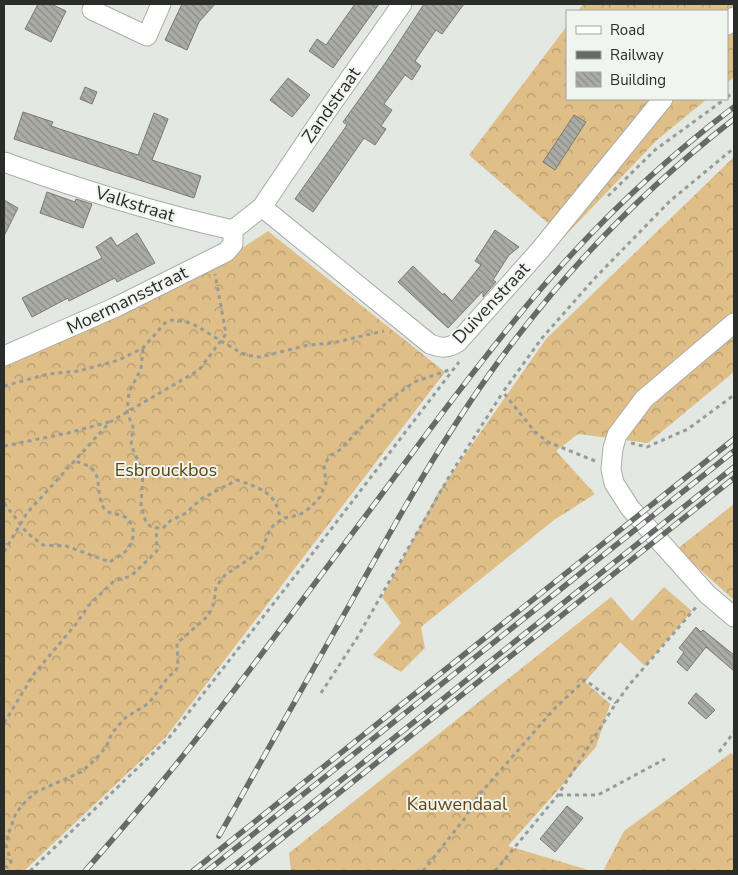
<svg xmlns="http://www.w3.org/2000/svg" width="738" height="875" font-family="'Nunito Sans',sans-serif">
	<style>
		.forest { fill: url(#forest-crowns) }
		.building { fill: url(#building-back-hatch); stroke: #7a7a75 }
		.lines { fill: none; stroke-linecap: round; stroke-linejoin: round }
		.street-casing { stroke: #aaada8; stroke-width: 21 }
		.path { stroke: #989c98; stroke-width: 3; stroke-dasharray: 4 4; stroke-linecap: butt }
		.street { stroke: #fff; stroke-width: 19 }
		.rail-casing { stroke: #676a67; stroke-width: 5.5 }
		.rail { stroke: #f1f5f0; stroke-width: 4; stroke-dasharray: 11; stroke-linecap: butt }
		.labels { text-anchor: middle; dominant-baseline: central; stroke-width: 4; stroke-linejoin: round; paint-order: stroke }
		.street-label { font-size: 18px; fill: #2b2d2b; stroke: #f1f5f0 }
		.park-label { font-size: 18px; fill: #5e4413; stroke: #f1f5f0 }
	</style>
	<defs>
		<pattern id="forest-crowns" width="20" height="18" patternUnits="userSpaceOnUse" patternTransform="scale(1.25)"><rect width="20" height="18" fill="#dfbe88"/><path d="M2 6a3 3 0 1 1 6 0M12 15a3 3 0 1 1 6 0" fill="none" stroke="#b59b6f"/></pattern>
		<pattern id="building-back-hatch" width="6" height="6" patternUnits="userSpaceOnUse" patternTransform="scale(1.25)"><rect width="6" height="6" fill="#acaca6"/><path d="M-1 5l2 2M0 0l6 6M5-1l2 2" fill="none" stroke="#8c8c87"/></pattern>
	</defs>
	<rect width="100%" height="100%" fill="#e4e8e3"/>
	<path class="forest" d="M583,4h89l2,1 2,-1h58v73l-7,6v-72h-149z
		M567,26v73h140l-50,41 -93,97 -95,-82z
		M734,157v215l-86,71 -70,-9 -22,17 39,43 -41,26 -133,107 4,21 -24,24 -28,-17 28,-32 -19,-26 56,-104 108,-154z
		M268,231l177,141 -280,366 -141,133h-20v-505l43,-19 189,-95z
		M734,504v96l-57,-51z
		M664,587l28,24 -47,55 -25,-24 -35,40 25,22 -14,43 -88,99 84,25h-301l-2,-18 322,-256 21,24z
		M731,753l3,3v115h-131l21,-40z"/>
	<path class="building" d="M38,4h13l15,7 -15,31 -26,-13z
		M182,4h33l-16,18 -12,28 -22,-10z
		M355,4h24l-46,64 -24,-17 8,-12 9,6z
		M424,4h40l-22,30 -6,-4 -21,31 6,5 -9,14 -7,-5 -21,29 8,6 -11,16 5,3 -11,16 -11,-7 -51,74 -18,-13 52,-74 -4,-3 43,-60z
		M288,78l22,17 -18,22 -22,-17z
		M85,87l12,5 -5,12 -12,-5z
		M23,112l30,10 -2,4 87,29 16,-42 14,6 -16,41 49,16 -7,22 -180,-59z
		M574,115l12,7 -31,48 -12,-8z
		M47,192l28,10 1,-3 16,5 -9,24 -43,-15z
		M4,200l14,8 -14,28z
		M495,230l24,17 -10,8 -16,25 3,2 -13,15v-6l-35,37 -50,-46 15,-16 30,29 1,-2 8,8 29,-36 -6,-4z
		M137,233l18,30 -38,19 -2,-4 -46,23 -1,-3 -36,19 -10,-19 80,-40 -6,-11 15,-10 6,9z
		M696,627l5,5 2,-2 31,25v16l-28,-24 -19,24 -10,-9 7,-10 -5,-4z
		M696,693l19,17 -9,9 -18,-16z
		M567,806l16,12 -28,34 -15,-13z"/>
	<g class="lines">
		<defs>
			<path id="street" d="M92,10l55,26 14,-32
				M727,25l7,-8
				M4,162c75,27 152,51 229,68l29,-23 62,-92 78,-111
				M262,207l168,137c11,4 18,5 28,-2l82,-92 123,-151
				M734,323l-90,76 -27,36 -4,13 -2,21 3,14 16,25 77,86 27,23
				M4,356l112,-49 110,-55 7,-8v-14"/>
		</defs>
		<use href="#street" class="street-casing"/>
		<path class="path" d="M727,97l7,-5
			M608,196l47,-46 70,-51
			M143,349l-2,20 -12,23 -2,20 6,15 -2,18 12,27 -2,34 5,16 4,4 12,3 8,-8 16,-8 15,-14 36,-19c23,8 41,13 43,40
			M4,386l44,-12 31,-3 40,-11 24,-12 22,-25 7,-3 15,2 10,4 24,15 24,14 15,2 48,-12 24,-2 52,-12
			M631,443l16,4 41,-18 46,-34
			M4,446l64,-13 41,-11
			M595,461l-47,-19 -13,-10 -32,-40 39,-54 52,-59 76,-78 64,-53
			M4,503l23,30 16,12 23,1 44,16c5,-4 12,-7 16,-11 9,-10 11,-25 -1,-34 -8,-5 -18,-1 -23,-12 -8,-24 4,-36 -28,-44
			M4,552l23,-39 83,-91 89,-52 27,-36 -11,-60
			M321,693l36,-55 93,-163 53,-83
			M4,723l30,-49 42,-50 13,-19 25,-24 17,-5 26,-25 -1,-24
			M719,752l15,-20
			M559,795h39l67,-36
			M4,866l3,1 4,-5 -5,-17 2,-10 8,-22 10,-12 10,-9 45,-20 15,-13 10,-12 6,-14 13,-15 24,-15 20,-27 6,-4 3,-6 -1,-23 31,-27 6,-13 2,-16 9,-12 26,-17 11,-9 8,-20 5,-5 9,-6 15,-3 11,-7 10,-11 6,-14 -2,-18 6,-9 11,-7 38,-40 17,-14 18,-13 38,-13
			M30,871l138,-132 141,-181 150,-196
			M423,871l42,-53 13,-22 77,-88 30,-28 31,23
			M495,871l63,-76 58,-92 14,-19 67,-78"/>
		<use href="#street" class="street"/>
		<defs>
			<path id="rail" d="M219,836c44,-78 88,-156 132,-234 51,-91 102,-183 166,-265 63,-82 136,-155 217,-218
				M85,871c42,-48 84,-96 123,-147 57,-73 112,-148 168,-222 51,-69 102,-138 157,-204 60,-71 127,-135 201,-191
				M193,871l541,-432
				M207,871l527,-420
				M227,871l507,-404
				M241,871l493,-393"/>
		</defs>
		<use href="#rail" class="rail-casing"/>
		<use href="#rail" class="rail"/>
	</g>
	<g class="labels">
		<g class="street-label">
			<text transform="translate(331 105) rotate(-55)">Zandstraat</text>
			<text transform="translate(135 204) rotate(17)">Valkstraat</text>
			<text transform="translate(127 300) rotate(-26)">Moermansstraat</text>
			<text transform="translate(491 303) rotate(-47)">Duivenstraat</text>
		</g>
		<g class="park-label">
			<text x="166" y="470">Esbrouckbos</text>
			<text x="457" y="804">Kauwendaal</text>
		</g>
	</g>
	<rect width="738" height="875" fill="none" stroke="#2b2d2b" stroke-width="10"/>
	<rect x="566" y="10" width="162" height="90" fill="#f1f5f0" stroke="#a2a5a1"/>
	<rect x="576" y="26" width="25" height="8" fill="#ffffff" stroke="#a2a5a1"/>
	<text x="610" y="35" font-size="15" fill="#2b2d2b">Road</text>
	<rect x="576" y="51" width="25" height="8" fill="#676a67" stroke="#a2a5a1"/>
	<text x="610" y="60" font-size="15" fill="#2b2d2b">Railway</text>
	<rect x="576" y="72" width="25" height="15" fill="url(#building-back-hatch)" stroke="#a2a5a1"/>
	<text x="610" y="85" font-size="15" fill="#2b2d2b">Building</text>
</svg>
